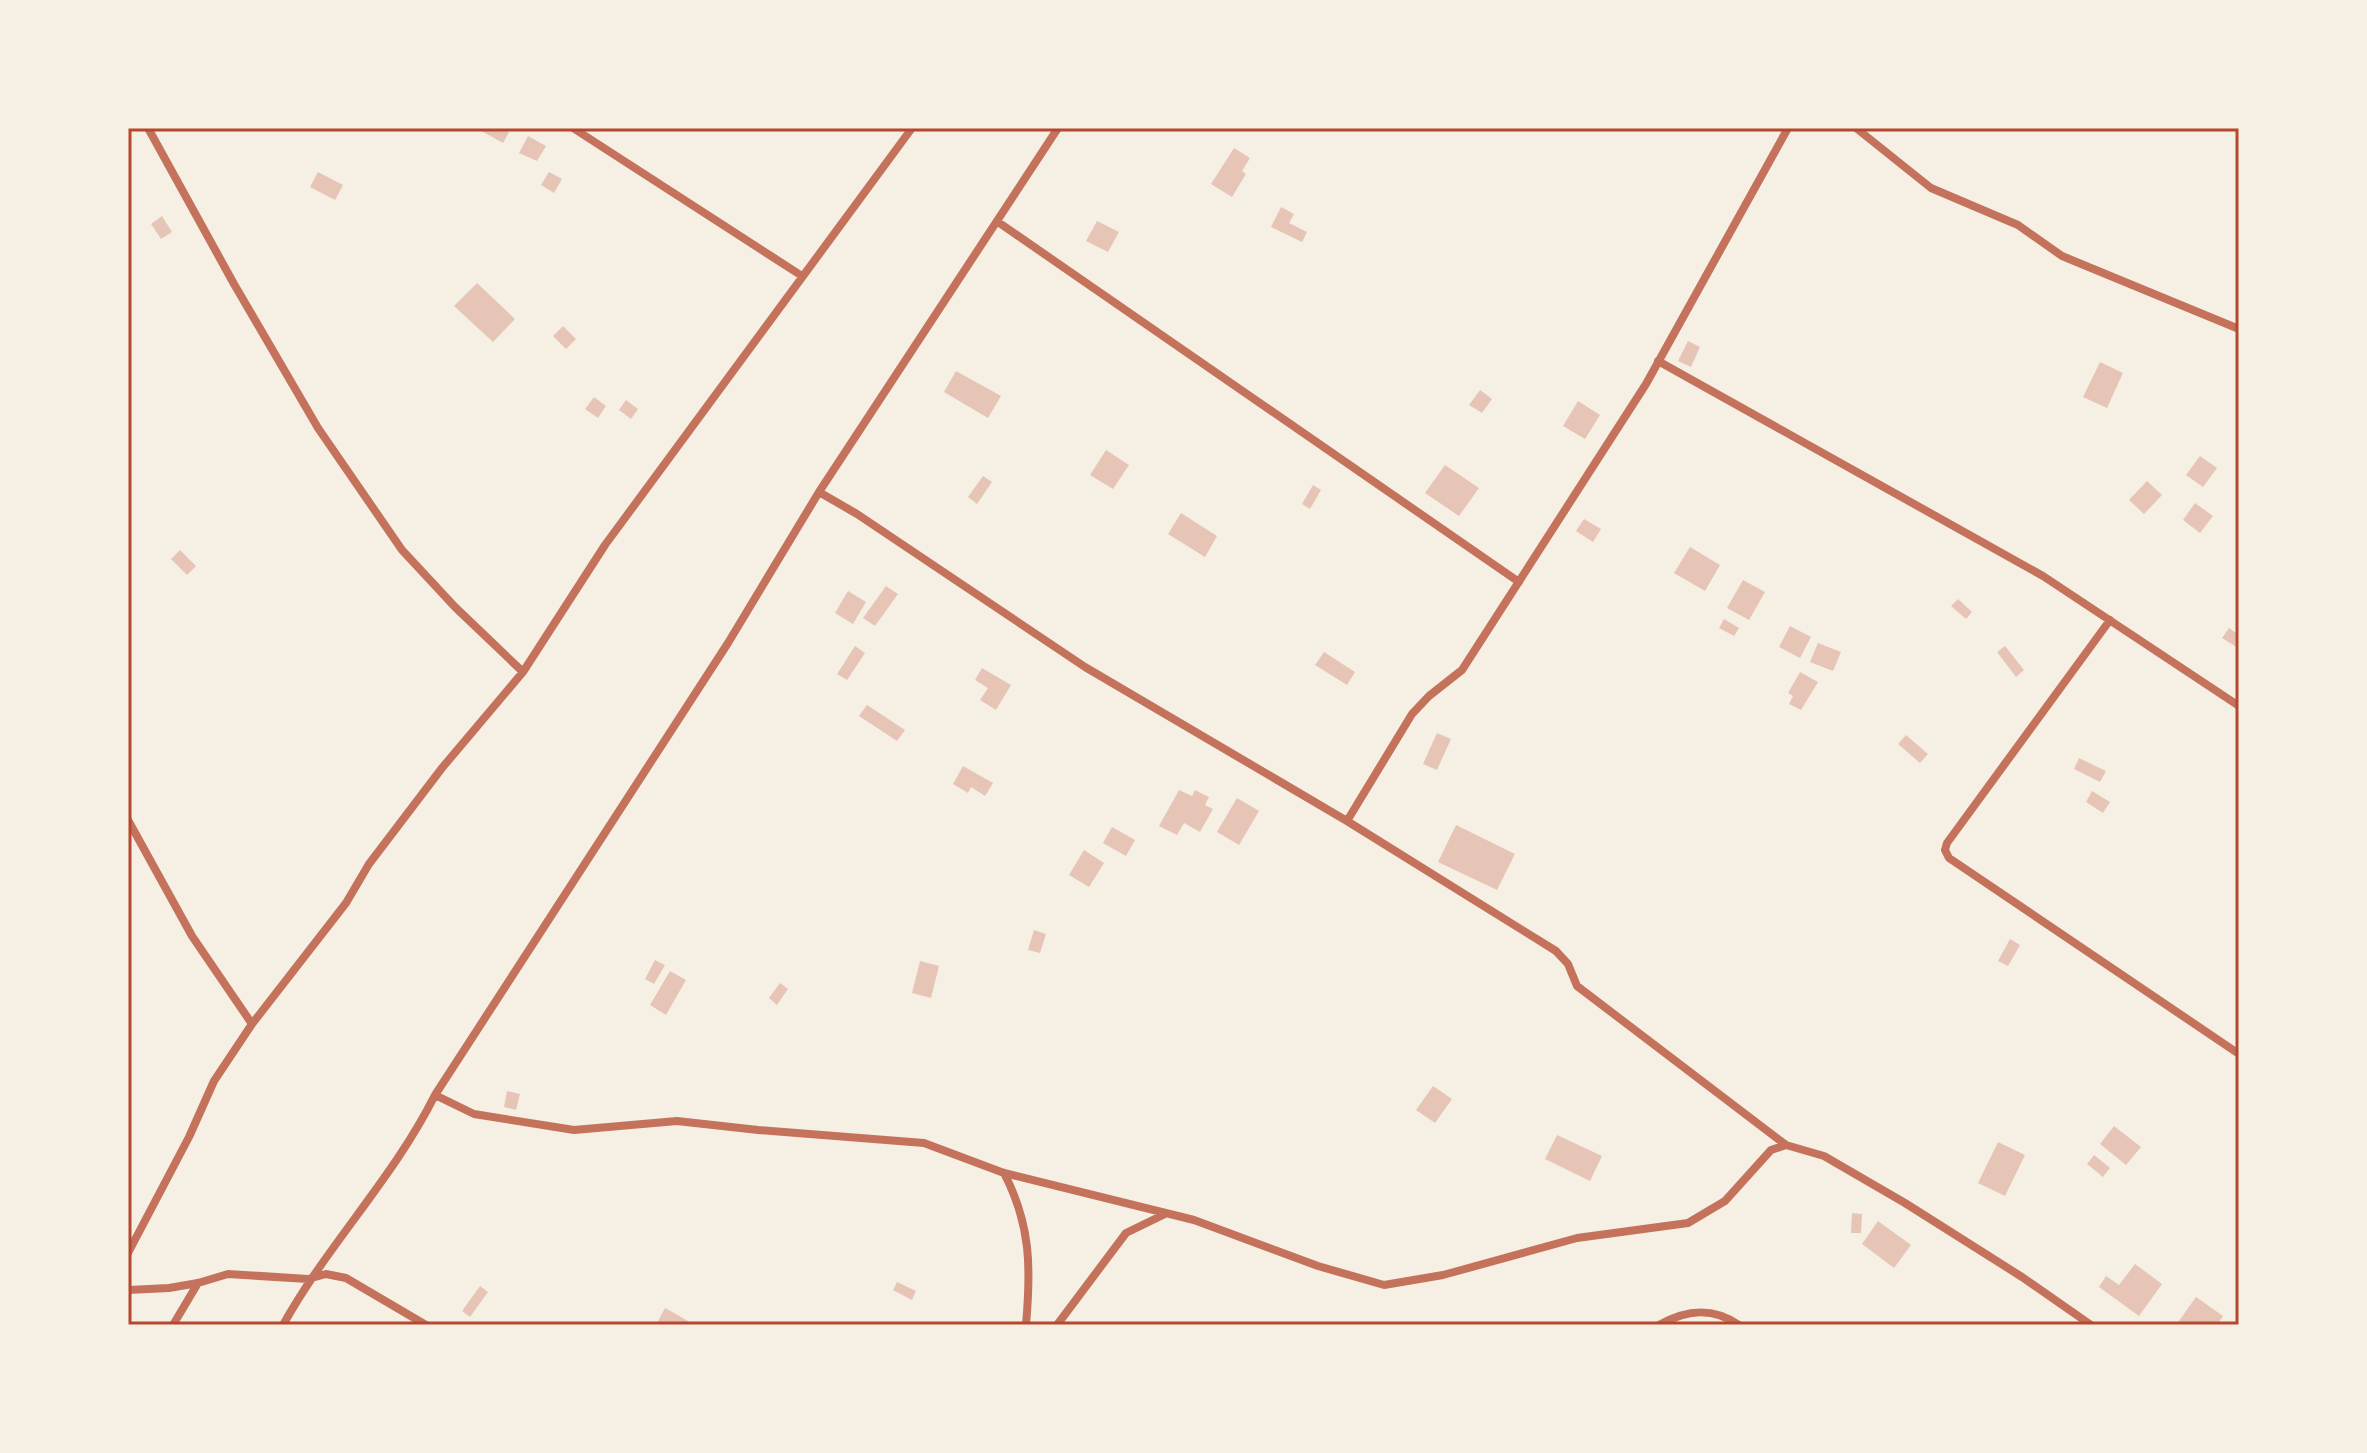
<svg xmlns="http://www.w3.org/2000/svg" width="2367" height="1453" font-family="'Roboto Condensed',sans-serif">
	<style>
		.building { fill: #e6c5b7 }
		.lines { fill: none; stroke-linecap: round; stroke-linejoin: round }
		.minor { stroke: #c5725c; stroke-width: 8 }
		.neatline { fill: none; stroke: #b5482f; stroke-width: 3 }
	</style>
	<rect width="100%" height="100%" fill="#f6efe4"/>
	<path class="building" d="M476,128h25l8,4 -6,11z
		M528,136l18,10 -9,15 -18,-8z
		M1234,148l16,10 -8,13 4,3 -14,23 -21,-13z
		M318,172l25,13 -8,15 -25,-13z
		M549,172l13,7 -8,14 -13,-8z
		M1281,207l13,7 -5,9 18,9 -5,10 -31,-15z
		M162,216l10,16 -11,7 -10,-15z
		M1097,221l22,11 -11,20 -22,-11z
		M477,283l38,36 -22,23 -39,-36z
		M563,326l13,13 -10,10 -13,-13z
		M1688,341l12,6 -9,20 -13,-6z
		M2100,362l23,11 -16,35 -24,-11z
		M956,371l45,25 -13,22 -44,-26z
		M1480,390l12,9 -10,14 -13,-8z
		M594,397l12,9 -8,12 -13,-9z
		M626,400l12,9 -7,10 -12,-9z
		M1578,401l22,14 -15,24 -22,-13z
		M1106,450l23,15 -16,24 -23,-14z
		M2200,456l17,12 -14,19 -17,-12z
		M1445,465l34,23 -20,28 -34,-23z
		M983,476l9,6 -15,22 -9,-7z
		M2147,481l15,14 -18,19 -15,-14z
		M1313,485l8,5 -11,19 -8,-5z
		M2195,503l18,13 -13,17 -17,-13z
		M1181,513l36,23 -12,21 -37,-23z
		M1584,519l17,10 -8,13 -17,-11z
		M1690,547l30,18 -15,26 -31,-18z
		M180,550l16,16 -9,9 -16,-16z
		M1743,580l22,12 -16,28 -22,-12z
		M886,586l12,8 -23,32 -12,-8z
		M848,591l18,11 -13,22 -18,-11z
		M1958,599l14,13 -6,7 -15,-13z
		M1724,619l15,9 -5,8 -15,-8z
		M1790,626l21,11 -11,21 -21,-11z
		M2229,628l10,7 -1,13 -16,-10z
		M1818,643l23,9 -8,19 -23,-9z
		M855,646l10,7 -18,27 -10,-6z
		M2005,646l19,24 -8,7 -19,-25z
		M1324,652l31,20 -8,13 -32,-20z
		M982,668l29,17 -15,25 -16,-10 8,-12 -13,-8z
		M1800,672l18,10 -17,28 -12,-6 4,-8 -5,-3z
		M867,705l38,25 -8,11 -38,-25z
		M1437,733l14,6 -14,31 -14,-6z
		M1906,735l22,19 -8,9 -22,-19z
		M2079,758l27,13 -6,11 -26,-13z
		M963,766l30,17 -8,13 -14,-9 -3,6 -15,-9z
		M1179,790l13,6 3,-6 14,7 -4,8 8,4 -13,23 -16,-9 -7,12 -18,-9z
		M2092,791l18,11 -7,11 -17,-11z
		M1237,798l22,13 -20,34 -22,-13z
		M1456,825l59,29 -18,36 -59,-28z
		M1112,827l23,13 -9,16 -23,-13z
		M1084,850l20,13 -15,24 -20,-12z
		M1034,930l12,4 -6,19 -12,-3z
		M2010,939l10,6 -12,21 -10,-5z
		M655,960l10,5 -11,19 -9,-5z
		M920,961l19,5 -8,32 -19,-5z
		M670,971l16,9 -20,35 -16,-10z
		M780,983l8,6 -11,16 -8,-7z
		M1433,1086l19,13 -17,24 -19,-13z
		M507,1091l13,3 -4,16 -12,-3z
		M2114,1126l27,21 -15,18 -26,-21z
		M1557,1135l45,21 -12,25 -45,-22z
		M1998,1142l27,13 -20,41 -27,-13z
		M2094,1155l16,13 -7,9 -16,-13z
		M1852,1213l10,1 -1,19h-10z
		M1878,1221l33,24 -17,23 -32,-24z
		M2135,1264l27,20 -23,32 -40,-29 7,-11 13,9z
		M897,1282l19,9 -4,9 -19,-10z
		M480,1286l8,6 -18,25 -8,-6z
		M2196,1297l27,19 -6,9h-41z
		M665,1308l30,17h-39z"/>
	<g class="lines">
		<path class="minor" d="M148,128l86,156 84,144 84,122 53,57 68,65
			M573,128l229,148
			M1856,128l75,60 87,37 44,31 177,73
			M998,222l521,360
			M1658,361l385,215 196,130
			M819,492l38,22 228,153 262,154 209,130 12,13 9,22 209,159
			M2110,620l-163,223 -2,7 4,8 290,196
			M128,820l64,116 60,88
			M1347,821l65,-107 17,-18 33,-26 184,-286 142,-256
			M435,1095l39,19 100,16 103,-9 81,9 166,13 80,30 190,47 124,46 66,19 59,-10 134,-37 111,-15 37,-22 46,-51 15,-5 38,11 81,47 117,74 69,48
			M1004,1173c27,52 27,95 22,152
			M128,1253l61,-116 25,-56 38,-57 94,-121 23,-39 73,-96 81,-96 82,-127 307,-417
			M128,1290l41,-2 29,-5 30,-9 80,5 18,-5 20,4 80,47
			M173,1325l25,-42
			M283,1325c45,-81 110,-146 152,-230l293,-452 91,-151 239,-364
			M1057,1325l69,-92 39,-19
			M1659,1325c28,-16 54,-18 80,0"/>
	</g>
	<rect width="2367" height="1453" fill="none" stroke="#f6efe4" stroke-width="260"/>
	<rect x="130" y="130" width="2107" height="1193" class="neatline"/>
</svg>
